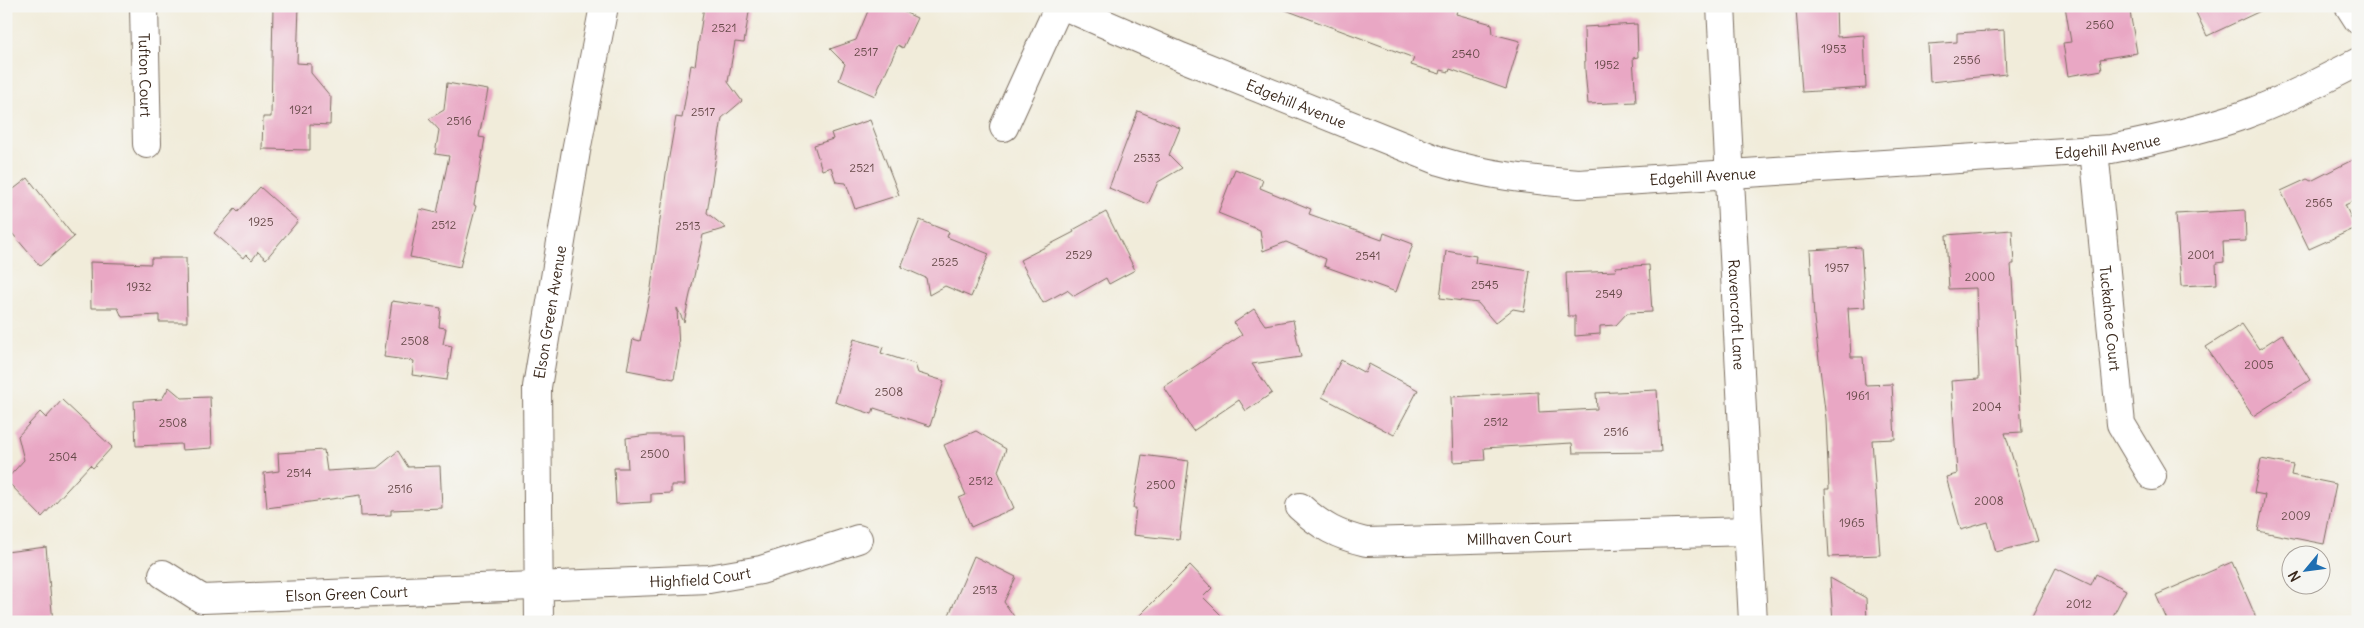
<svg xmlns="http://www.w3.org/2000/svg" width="2364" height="628" font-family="Delius,sans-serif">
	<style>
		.building { fill: #e9a7c4 }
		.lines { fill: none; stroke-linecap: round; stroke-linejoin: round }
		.minor-casing { stroke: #7b6e60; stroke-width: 30 }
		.tertiary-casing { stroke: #7b6e60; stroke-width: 30 }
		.minor { stroke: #fff; stroke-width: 28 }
		.tertiary { stroke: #fff; stroke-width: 28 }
		.labels { text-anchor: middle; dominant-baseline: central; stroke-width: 5; stroke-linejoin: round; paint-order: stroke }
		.number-label { font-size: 12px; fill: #664948 }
		.street-label { font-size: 15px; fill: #3b2a1e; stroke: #f6f6f2 }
	</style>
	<rect width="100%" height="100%" fill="#f6f6f2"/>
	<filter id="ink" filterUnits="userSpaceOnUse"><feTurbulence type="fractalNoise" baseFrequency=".02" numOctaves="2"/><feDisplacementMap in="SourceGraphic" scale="10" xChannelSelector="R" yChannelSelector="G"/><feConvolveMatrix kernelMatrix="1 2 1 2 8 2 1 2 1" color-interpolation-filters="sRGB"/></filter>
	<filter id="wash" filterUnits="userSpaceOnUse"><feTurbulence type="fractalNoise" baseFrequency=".0096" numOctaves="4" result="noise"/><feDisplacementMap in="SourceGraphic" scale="20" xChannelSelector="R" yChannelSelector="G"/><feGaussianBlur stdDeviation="1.12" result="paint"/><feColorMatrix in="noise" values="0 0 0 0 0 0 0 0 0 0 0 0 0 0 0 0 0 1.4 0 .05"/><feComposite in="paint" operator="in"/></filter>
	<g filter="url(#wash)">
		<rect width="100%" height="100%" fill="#f1ecda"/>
		<g id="blocks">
			<path class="building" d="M273,6h26l-2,57 14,1v9l20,24 -1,28 -20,-1v26l-48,-1 1,-32h8z
				M704,6h46l-6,37 -9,-1 -7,40 14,19 -20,17 -15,95 19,15 -23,7 -19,87 -7,-14 2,41 -5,30 -47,-9 6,-31 7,2 11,-53 15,-114 10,-57 6,1 9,-53 4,1z
				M870,6h21l26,12 -14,30 -5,-3 -23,51 -36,-16 6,-16 -15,-15 26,-9z
				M1283,6h175l-2,8 36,10 1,10 27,7 -14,48 -56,-20 -1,3 -8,-2 -1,4 -29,-9 3,-7 -131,-49z
				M1836,6l1,31 27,-2 2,53 -64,4 -6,-83z
				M2065,6h64l8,47 -37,6 2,11 -34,6 -5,-33 8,-1z
				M2193,6h78l-64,30z
				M1637,24l1,33 -5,1 3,44 -48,2 -3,-34 -1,-43z
				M2004,30l2,44 -76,8 -2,-38 29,-2v-9z
				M447,83l41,7 -9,47 6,1 -11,67 2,1 -16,61 -50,-10 10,-48 17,4 12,-57 -14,-2 4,-24 -10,-11 15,-9z
				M1138,111l42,17 -11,27 13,13 -24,14 -10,22 -39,-16z
				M870,120l29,75 -44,14 -9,-26 -10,-1 -5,-15 -9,3 -8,-25 19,-6 -2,-6z
				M2358,157v42l-13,6 11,23 -47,21 -28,-58 26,-12 4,2z
				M1235,169l28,11 -3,8 51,21 -2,5 73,26 2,-7 29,11 -17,48 -72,-26 2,-7 -40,-17 -23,9 -3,-21 -42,-17z
				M28,178l46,59 -34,29 -34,-40v-31z
				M260,187l38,34 -32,38 -8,-7 -6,8 -6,-6 -3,4 -29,-25 21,-24 3,3z
				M2245,210l1,31 -23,1 1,20 -8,1 1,21 -36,2 -5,-72z
				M1106,212l29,58 -26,14 -3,-6 -32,18 -7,-6 -24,13 -23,-43 54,-28 -1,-2z
				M920,220l29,12 -2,5 42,17 -18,43 -26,-11 -16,9 -3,-17 -25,-11z
				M2012,230l2,34h-3l11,168 -17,1 33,108 -42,11 -8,-30 -27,8 -15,-53 11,-3 -6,-93 28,-2 -3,-91 -27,1 -3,-54z
				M1861,247l4,60 -17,1 3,49h12l2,28 27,-1 3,55 -23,1 8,115 -51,2 -4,-68h4l-3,-70 -12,-101 -4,-68z
				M1446,251l30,5 -1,7 55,8 -6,40 -11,-2 -18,14 -17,-20 -38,-5z
				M151,258h35l1,64h-28v-7l-37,2 -4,-9h-27l-1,-46 61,2z
				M1649,265l3,47 -25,1 -11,12 -16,1v8l-25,2v-20h-7l-2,-43 50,-2 -1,-4z
				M392,301l49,7 -2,19 7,1 -3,16 9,2 -5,34 -35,-5 2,-14 -30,-4z
				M1254,309l11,16 28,-5 8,37 -49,7 20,29 -26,18 -7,-11 -46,31 -29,-44 78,-52 -8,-12z
				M2242,324l17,25 23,-15 28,46 -57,36 -47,-69z
				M854,339l29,8 -2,6 34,11 3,9 26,8 -14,45 -56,-18 -2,6 -37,-12z
				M1341,360l24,13 4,-9 49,26 -24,45 -72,-38z
				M169,387l13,11 28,-1 2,51 -30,2 -1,-6 -45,2 -2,-45 28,-2z
				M1657,390l4,62 -88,1 -1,-10 -88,5 1,12 -32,2 -2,-65 87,-5 1,20 58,-3 -1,-16z
				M62,400l50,47 -19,21 -3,-3 -48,52 -36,-37 18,-20 -6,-24 22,-24 6,6z
				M976,431l30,18 -8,22 16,37 -43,19 -12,-29 7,-3 -22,-50z
				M648,435h35l2,50h-14v8l-20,1v8l-35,2 -2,-36h14l-2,-30z
				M324,450l3,21 50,-3 21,-17 10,16 32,-1 2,42 -51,2v5l-30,1 -1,-21 -93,13 -3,-35 15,-2 -1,-18z
				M1142,455l47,6 -10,79 -46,-5 3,-27h-3z
				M2261,459l32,6 -2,10 45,9 -12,60 -66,-13 7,-36 -11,-2z
				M46,547l7,75h-47v-70z
				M974,556l42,21 -12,25 14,20h-72z
				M2232,562l26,60h-90l-12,-27z
				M1190,565l22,23 -9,9 25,25h-95z
				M2056,568l35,17 5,-11 30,16 -16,32h-81z
				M1830,578l36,20 1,24h-34z"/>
		</g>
	</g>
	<g filter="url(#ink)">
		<use href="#blocks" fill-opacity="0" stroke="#7b6e60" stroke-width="1"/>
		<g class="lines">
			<defs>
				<g id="minor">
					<path id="s1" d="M144,6l3,138"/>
					<path id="s2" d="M1064,6l117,51 259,104c45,14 91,19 139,23l532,-35c45,-9 90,-19 133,-34 39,-14 77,-34 114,-53"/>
					<path id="s3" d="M1721,6l32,616"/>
					<path d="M2349,6l9,14"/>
					<path d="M1004,127l55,-121"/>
					<path id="s4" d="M2094,150l27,274 31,52"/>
					<path id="s5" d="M1300,507c22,20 37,28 66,35l382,-11"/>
					<path id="s6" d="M163,574l39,25 507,-20 52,-9 97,-31"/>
				</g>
				<g id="tertiary">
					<path id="s7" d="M539,622l-2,-235 39,-236 28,-145"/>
				</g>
			</defs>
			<use href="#minor" class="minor-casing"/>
			<use href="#tertiary" class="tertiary-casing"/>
			<use href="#minor" class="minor"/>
			<use href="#tertiary" class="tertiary"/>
		</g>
	</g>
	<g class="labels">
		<g class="number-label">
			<text x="2100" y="24">2560</text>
			<text x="724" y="27">2521</text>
			<text x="1834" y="48">1953</text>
			<text x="866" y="51">2517</text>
			<text x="1466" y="53">2540</text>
			<text x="1967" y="59">2556</text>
			<text x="1607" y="64">1952</text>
			<text x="301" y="109">1921</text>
			<text x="703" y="111">2517</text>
			<text x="459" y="120">2516</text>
			<text x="1147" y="157">2533</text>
			<text x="862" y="167">2521</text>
			<text x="2319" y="202">2565</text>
			<text x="261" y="221">1925</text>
			<text x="444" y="224">2512</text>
			<text x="688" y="225">2513</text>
			<text x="1079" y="254">2529</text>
			<text x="2201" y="254">2001</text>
			<text x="1368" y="255">2541</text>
			<text x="945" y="261">2525</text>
			<text x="1837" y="267">1957</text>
			<text x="1980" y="276">2000</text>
			<text x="1485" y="284">2545</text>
			<text x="139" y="286">1932</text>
			<text x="1609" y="293">2549</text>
			<text x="415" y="340">2508</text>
			<text x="2259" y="364">2005</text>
			<text x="889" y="391">2508</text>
			<text x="1858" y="395">1961</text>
			<text x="1987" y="406">2004</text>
			<text x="1496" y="421">2512</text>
			<text x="173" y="422">2508</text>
			<text x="1616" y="431">2516</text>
			<text x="655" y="453">2500</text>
			<text x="63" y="456">2504</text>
			<text x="299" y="472">2514</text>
			<text x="981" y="480">2512</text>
			<text x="1161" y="484">2500</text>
			<text x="400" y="488">2516</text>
			<text x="1989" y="500">2008</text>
			<text x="2296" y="515">2009</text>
			<text x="1852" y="522">1965</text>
			<text x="985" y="589">2513</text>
			<text x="2079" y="603">2012</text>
		</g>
		<g class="street-label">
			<text stroke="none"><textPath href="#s1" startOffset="69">Tufton Court</textPath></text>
			<text stroke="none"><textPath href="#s2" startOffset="252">Edgehill Avenue</textPath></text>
			<text stroke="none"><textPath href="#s2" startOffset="1078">Edgehill Avenue</textPath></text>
			<text stroke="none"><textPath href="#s2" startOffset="672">Edgehill Avenue</textPath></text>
			<text stroke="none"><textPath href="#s7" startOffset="311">Elson Green Avenue</textPath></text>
			<text stroke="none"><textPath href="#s3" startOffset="309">Ravencroft Lane</textPath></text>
			<text stroke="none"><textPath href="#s4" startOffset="169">Tuckahoe Court</textPath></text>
			<text stroke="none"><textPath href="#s5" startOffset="229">Millhaven Court</textPath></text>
			<text stroke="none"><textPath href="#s6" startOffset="545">Highfield Court</textPath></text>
			<text stroke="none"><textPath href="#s6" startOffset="191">Elson Green Court</textPath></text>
		</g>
	</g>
	<rect width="2364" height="628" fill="none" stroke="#f6f6f2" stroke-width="25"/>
	<g transform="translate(2306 570) rotate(241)"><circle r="24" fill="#f6f6f2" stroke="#aba49d"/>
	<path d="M0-4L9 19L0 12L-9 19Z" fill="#1f6fb2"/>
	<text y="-8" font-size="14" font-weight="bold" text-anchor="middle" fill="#3b2a1e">N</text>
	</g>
</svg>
